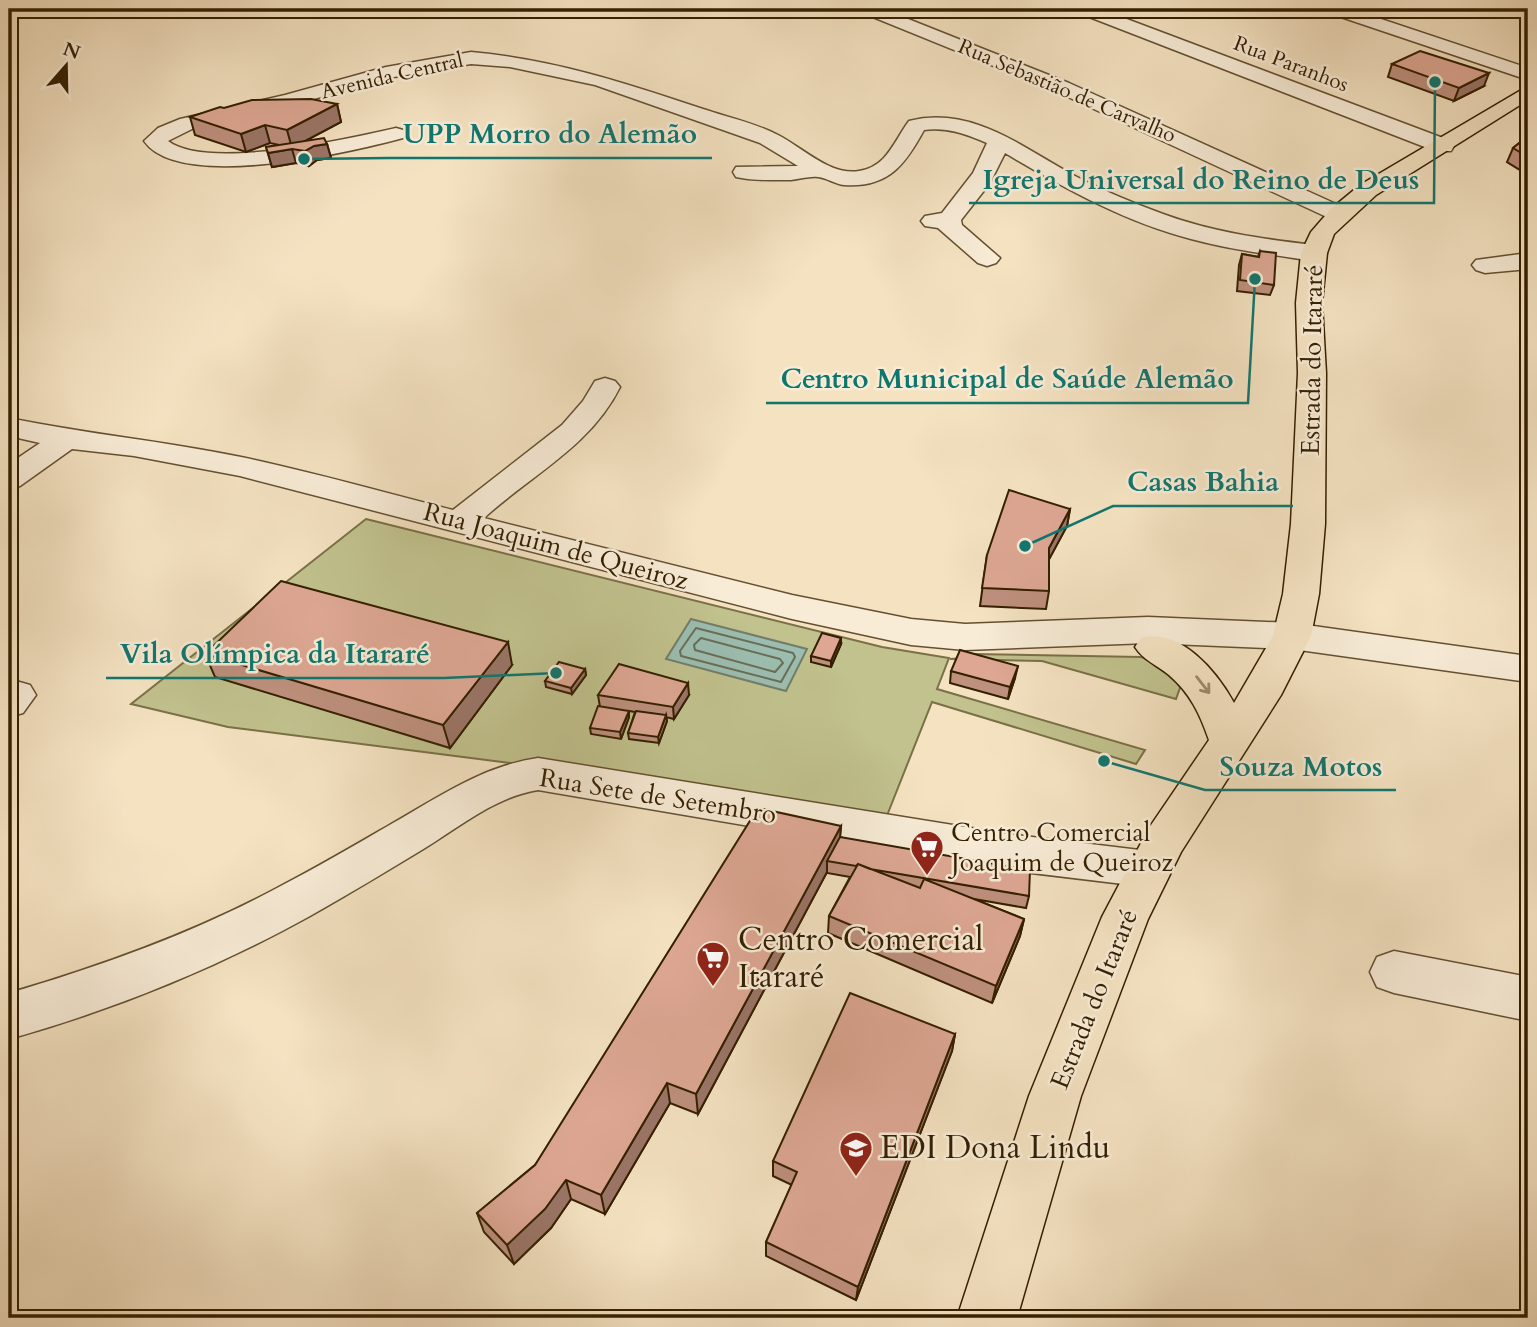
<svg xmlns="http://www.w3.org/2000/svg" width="1537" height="1327" font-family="Cardo,serif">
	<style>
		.green { fill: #c1c28e; stroke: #7a7047; stroke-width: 2 }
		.water { fill: #9cbeb1; stroke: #727e6a; stroke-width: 2 }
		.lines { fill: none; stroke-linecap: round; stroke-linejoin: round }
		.shore { stroke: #686e58; stroke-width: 2 }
		.minor-casing { stroke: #645030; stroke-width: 3 }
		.major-casing { stroke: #341f00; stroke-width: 3 }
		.minor { fill: #f8ecd7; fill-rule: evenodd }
		.major { fill: #f4e2c1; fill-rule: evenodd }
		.wall { fill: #be907e; stroke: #341f00; stroke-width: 2 }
		.shaded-wall { fill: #9b7567; stroke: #341f00; stroke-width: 2 }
		.building { fill: #dda793; stroke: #341f00; stroke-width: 2 }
		.oneway { stroke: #9e8a6a }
		.labels { text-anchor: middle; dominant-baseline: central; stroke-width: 5; stroke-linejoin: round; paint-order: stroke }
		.far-street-label { font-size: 21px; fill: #341f00; stroke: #f8ecd7 }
		.street-label { font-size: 26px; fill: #341f00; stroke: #f8ecd7 }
		.poi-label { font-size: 26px; fill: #341f00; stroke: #f8ecd7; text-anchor: start }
		.near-poi-label { font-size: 32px; fill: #341f00; stroke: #f8ecd7; text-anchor: start }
		.leader { fill: none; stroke: #0f766e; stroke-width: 2.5 }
		.callout-dot { fill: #0f766e; stroke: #f8ecd7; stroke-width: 2.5 }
		.callout-label { font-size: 28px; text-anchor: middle; font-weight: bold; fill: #0f766e; stroke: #f8ecd7; stroke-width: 5; stroke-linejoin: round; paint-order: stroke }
	</style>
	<rect width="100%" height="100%" fill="#f4e2c1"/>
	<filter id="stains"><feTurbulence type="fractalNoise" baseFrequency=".00286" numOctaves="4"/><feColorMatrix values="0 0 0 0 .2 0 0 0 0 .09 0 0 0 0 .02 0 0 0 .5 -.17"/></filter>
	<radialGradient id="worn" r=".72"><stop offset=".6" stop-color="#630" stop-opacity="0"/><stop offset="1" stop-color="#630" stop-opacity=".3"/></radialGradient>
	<path class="green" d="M366,519l516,128 67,11 -12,31 208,61 -9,14 -204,-62 -46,116 -290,-44 -368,-47 -97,-23z
		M971,654l170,3 15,5 25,23 -5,14 -134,-38 -92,-2 15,-1z"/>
	<path class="water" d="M691,619l116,30 -21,42 -120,-32z"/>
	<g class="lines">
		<path class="shore" d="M696,628l97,25 2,4 -14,25 -100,-26 -1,-5z
			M701,638l79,21 3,4 -8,9 -80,-22 -1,-5z"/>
		<defs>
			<path id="minor" d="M860,9h23l186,74 278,126 4,5 -4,5h-16l-276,-128 -192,-78z
				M1076,9h24l351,132 3,5 -3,5h-16l-356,-138z
				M1326,9h25l177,59v12l-199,-67z
				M471,52c81,7 155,31 232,57 24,8 52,14 75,26 24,12 52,41 81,36 28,-4 35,-30 50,-50 63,-16 114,27 166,55 29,15 58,27 88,38 49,18 99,25 151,31l9,3 4,5 -4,5 -9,3c-41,-6 -82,-11 -123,-22 -66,-17 -127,-51 -186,-86l-15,30 -29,37 1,5 38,33 -4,5 -9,3 -9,-3 -40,-35 -13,-2 -4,-5 4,-5 17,-3 31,-40 14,-30c-21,-9 -40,-16 -63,-13 -19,35 -36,58 -80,55 -9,-1 -17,-7 -26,-8 -8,-1 -18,2 -27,3 -18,0 -38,1 -55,-3l-3,-5 3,-5 62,-1 -38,-23 -165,-58 -85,-18 -39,-3 -83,14 -92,26 -102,24 -26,13c40,30 179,-2 228,-13l7,2 4,4 -4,4c-52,14 -224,54 -259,3l14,-13 22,-9 105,-24 101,-28z
				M1528,253v16l-43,4 -9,-3 -4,-5 4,-5z
				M605,378l10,3 5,6c-30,60 -88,87 -136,131l308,77 119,24 54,5 183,-7 144,6 236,33v26l-236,-33 -144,-6 -183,7 -54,-5 -119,-26 -552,-143 -106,-20 -62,-7 -52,37 -11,3v-25l31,-21 -31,-7v-18c77,16 155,23 232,39 71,15 141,35 212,53l109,-85 21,-24 12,-20z
				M16,681l14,4 6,10 -13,18 -14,4v-34z
				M538,758l477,77 133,16 16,5 7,13 -7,13 -16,5 -133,-16 -477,-81c-43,7 -77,36 -113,58 -38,23 -76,46 -115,68 -94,52 -197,94 -301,123v-46c92,-27 182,-59 268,-105 39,-20 78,-43 116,-65 47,-27 90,-57 145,-65z
				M1394,951l134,26v44l-134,-28 -17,-6 -7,-15 7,-15z"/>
			<path id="major" d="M1528,86v14l-152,95 -42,39 -7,19 -5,50 4,70 -1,151 -6,70 -8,42 -30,59 -100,157 -33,67 -67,177 -64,222h-60l72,-222 73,-179 47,-89 60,-88c-9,-26 -19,-47 -40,-65 -12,-10 -26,-15 -34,-28l6,-9c39,-11 76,34 93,65l39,-67 10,-42 8,-70 7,-151 -2,-70 5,-50 10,-21 20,-23 29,-24z"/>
		</defs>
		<use href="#minor" class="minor-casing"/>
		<use href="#major" class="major-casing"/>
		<use href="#minor" class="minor"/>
		<use href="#major" class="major"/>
	</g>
	<path class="wall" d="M1392,64l92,22 -30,15 -66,-24z
		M337,104l4,18 -36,19 22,3 4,14 -14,2 -8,6 -13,-3 -24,4 -6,-20 13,-2 -9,-2 -24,9 -51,-17 -5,-18 34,-9z
		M1528,136v39l-21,-13 6,-14z
		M1260,251l14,34 -4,10 -33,-4 2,-26 3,-11 16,3z
		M1070,509l-3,17 -18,33v32l-3,18 -66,-3 7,-51z
		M841,644l-10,23 -20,-5v-6z
		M205,654l307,11 -62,83 -235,-71z
		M585,669l1,6 -14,19 -26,-7 -1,-6z
		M951,671l64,7 -7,21 -58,-16z
		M598,695h91l-15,24 -8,-2 1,4 -8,22 -30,-4 -1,-6 7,-21 -6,-1v6l-8,22 -30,-5 -1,-6 10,-21z
		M841,826l-1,11 189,59 -3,12 -52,-9 50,20 -4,17 -28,67 -164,-70 1,-17 21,-39 -23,-4v-1l-129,242 -28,-11 -65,111 -34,-15 -20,29 -37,36 -30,-32 -7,-19 58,-48z
		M955,1034l-3,17 -96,249 -90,-44v-14l26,-57 -19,-9v-15z"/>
	<path class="shaded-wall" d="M1489,73l-5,13 -30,15 5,-13z
		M337,104l4,18 -49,26 -5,-18z
		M265,125l5,18 -24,9 -5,-18z
		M327,144l4,14 -14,2 -8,6 -4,-15 9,-5z
		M292,149l4,14 -24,4 -4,-14z
		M1070,509l-3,17 -21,39 3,-17z
		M841,638v6l-10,23v-6z
		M508,642l4,23 -62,83 -7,-23z
		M1018,666l-3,12 -7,21 2,-12z
		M585,669l1,6 -14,19 -1,-6z
		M688,683l1,12 -15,24 -1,-12z
		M629,711v6l-8,22 -1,-7z
		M666,715l1,6 -8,22 -1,-6z
		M841,826l-2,23 -12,12v11l-129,242 -2,-20z
		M1024,919l-4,17 -28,67 4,-17z
		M955,1034l-3,17 -96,249 2,-13z
		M667,1083l3,20 -65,111 -4,-19z
		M566,1180l5,19 -20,29 -37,36 -7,-19z"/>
	<path class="building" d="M1420,51l69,22 -30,15 -67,-24z
		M311,99l26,5 -50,26 -22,-5 -24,9 -51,-17 30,-10 4,1 28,-8z
		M1528,136v21l-15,-9z
		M324,138l3,6 -13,2 -9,5 -13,-2 -24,4 -2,-6z
		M1260,251l16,2 -2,32 -34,-5 2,-26 17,3z
		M1009,490l61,19 -21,39v43l-67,-3 5,-33z
		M281,581l227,61 -65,83 -238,-71z
		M822,633l19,5 -10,23 -20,-5z
		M960,650l58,16 -8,21 -59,-16z
		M559,662l26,7 -14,19 -26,-7z
		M619,664l69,19 -15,24 -75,-12z
		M598,706l31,5 -9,21 -30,-4z
		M636,711l30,4 -8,22 -30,-4z
		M758,808l83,18 -145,268 -29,-11 -66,112 -35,-15 -21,29 -38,36 -30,-32 58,-48z
		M840,837l190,33 -1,26 -159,-27 -12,-5 -2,2 -29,-5z
		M858,864l62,24 4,-9 100,40 -28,67 -167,-70z
		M850,993l105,41 -97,253 -92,-45 31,-70 -24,-11z"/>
	<defs><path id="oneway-shaft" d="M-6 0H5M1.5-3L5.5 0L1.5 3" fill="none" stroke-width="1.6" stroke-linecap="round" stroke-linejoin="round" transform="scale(1.75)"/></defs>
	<use class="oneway" href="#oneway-shaft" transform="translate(1203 685) rotate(52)"/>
	<defs>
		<symbol id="supermarket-pin" viewBox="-11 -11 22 30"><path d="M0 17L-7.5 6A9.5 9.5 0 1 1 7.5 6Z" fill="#8f2418" stroke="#f8ecd7"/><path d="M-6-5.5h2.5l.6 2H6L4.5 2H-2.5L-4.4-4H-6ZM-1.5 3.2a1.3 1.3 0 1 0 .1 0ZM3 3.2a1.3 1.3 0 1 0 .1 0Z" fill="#fff"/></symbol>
		<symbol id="school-pin" viewBox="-11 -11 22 30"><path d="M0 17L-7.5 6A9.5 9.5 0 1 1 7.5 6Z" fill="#8f2418" stroke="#f8ecd7"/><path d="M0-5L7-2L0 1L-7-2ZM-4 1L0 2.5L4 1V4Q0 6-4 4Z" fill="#fff"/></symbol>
	</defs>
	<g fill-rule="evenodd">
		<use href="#supermarket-pin" x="908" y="828" width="38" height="52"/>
		<use href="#supermarket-pin" x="694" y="939" width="38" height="52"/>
		<use href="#school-pin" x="837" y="1129" width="38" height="52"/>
	</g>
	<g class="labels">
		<g class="far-street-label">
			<text transform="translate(1291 64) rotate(21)">Rua Paranhos</text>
			<text transform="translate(392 76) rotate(-13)">Avenida Central</text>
			<text transform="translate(1067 91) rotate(23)">Rua Sebastião de Carvalho</text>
		</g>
		<g class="street-label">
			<text transform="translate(1312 360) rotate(-89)">Estrada do Itararé</text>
			<text transform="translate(556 546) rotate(15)">Rua Joaquim de Queiroz</text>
			<text transform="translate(658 796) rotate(9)">Rua Sete de Setembro</text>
			<text transform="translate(1094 999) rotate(-68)">Estrada do Itararé</text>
		</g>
		<g class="poi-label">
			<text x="951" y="832">Centro Comercial<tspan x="951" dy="30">Joaquim de Queiroz</tspan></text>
		</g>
		<g class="near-poi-label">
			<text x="738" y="940">Centro Comercial<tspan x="738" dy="37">Itararé</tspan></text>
			<text x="880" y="1148">EDI Dona Lindu</text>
		</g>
	</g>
	<path class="leader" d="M304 159L389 158H712M1435 82L1434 203H969M1255 279L1248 403H766M1025 546L1113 506H1293M556 673L444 678H106M1104 761L1205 790H1396"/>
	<g class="callout-dot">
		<circle cx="304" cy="159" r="7"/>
		<circle cx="1435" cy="82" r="7"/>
		<circle cx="1255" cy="279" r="7"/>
		<circle cx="1025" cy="546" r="7"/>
		<circle cx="556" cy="673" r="7"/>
		<circle cx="1104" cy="761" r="7"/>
	</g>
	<g class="callout-label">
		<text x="550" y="143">UPP Morro do Alemão</text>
		<text x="1201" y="189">Igreja Universal do Reino de Deus</text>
		<text x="1007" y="388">Centro Municipal de Saúde Alemão</text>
		<text x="1203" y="491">Casas Bahia</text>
		<text x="275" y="663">Vila Olímpica da Itararé</text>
		<text x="1301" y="776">Souza Motos</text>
	</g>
	<rect width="1537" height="1327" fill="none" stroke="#f4e2c1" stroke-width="35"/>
	<rect x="10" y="10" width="1516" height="1306" fill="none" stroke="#341f00" stroke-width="3.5"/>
	<rect x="18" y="18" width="1502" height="1292" fill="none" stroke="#341f00" stroke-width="2"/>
	<g transform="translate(66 66) rotate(20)" stroke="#f8ecd7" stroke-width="5" paint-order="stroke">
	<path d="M0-5L12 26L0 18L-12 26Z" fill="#341f00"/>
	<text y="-10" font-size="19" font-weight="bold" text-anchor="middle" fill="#341f00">N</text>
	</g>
	<rect width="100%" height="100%" filter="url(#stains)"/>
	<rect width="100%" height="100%" fill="url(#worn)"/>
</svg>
